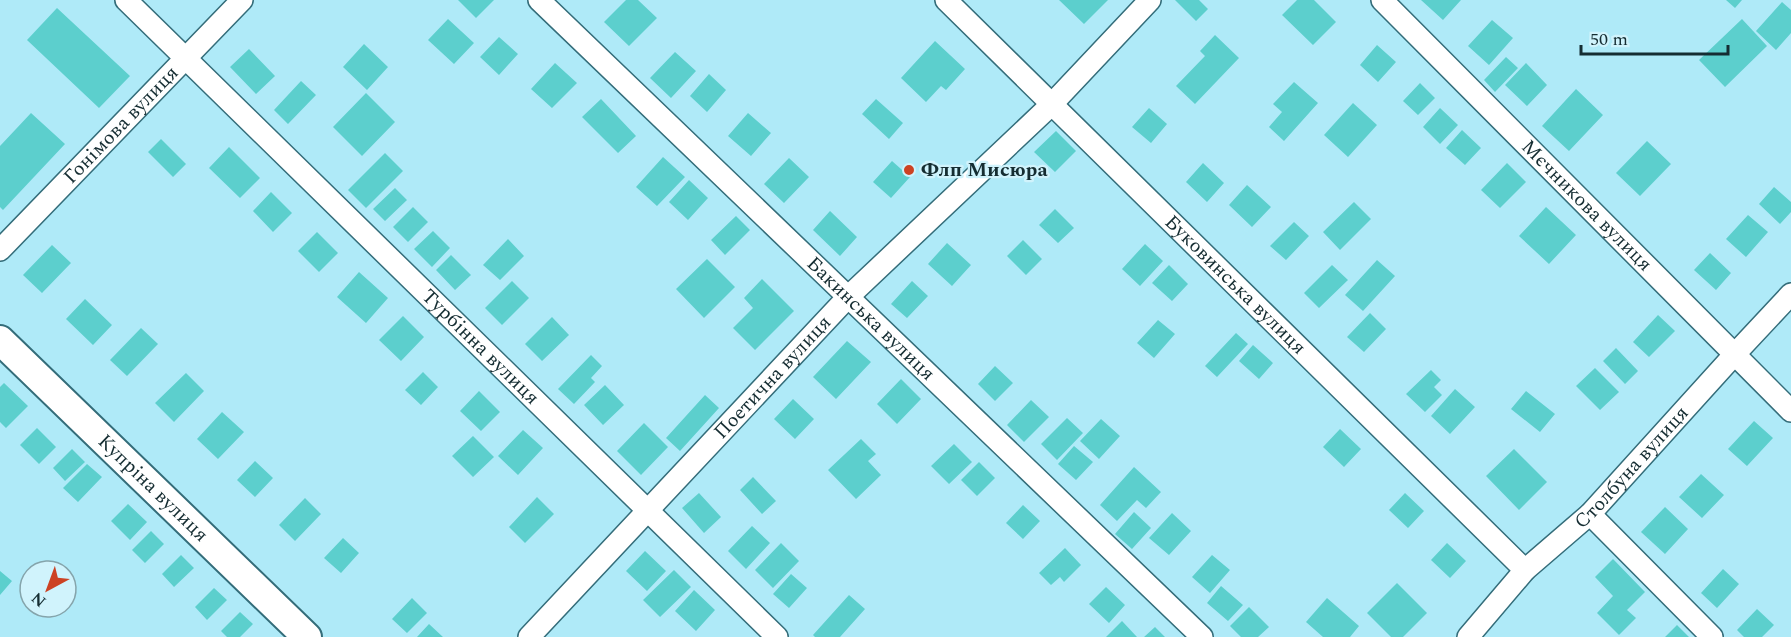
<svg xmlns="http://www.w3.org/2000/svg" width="1791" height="637" font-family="Spectral,serif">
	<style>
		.building { fill: #5ccfcd }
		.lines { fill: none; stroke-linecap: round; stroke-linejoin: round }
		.minor-casing { stroke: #346d7a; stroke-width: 24 }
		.secondary-casing { stroke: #346d7a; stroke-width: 32 }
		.minor { stroke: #fff; stroke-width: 21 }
		.secondary { stroke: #fff; stroke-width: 28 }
		.poi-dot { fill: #cc4223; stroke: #d0f3fc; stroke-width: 2 }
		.labels { text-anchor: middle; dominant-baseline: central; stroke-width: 4.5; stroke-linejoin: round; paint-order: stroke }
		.street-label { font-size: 20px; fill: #152d32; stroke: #d0f3fc }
		.poi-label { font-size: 20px; font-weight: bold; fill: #152d32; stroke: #d0f3fc; text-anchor: start }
	</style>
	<rect width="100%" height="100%" fill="#afeaf8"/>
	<path class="building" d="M458,0h36l-18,18z
		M626,0h12l19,18 -28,28 -25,-24z
		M1059,0h49l-24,24z
		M1175,0h24l9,9 -12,12z
		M1297,0h17l22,22 -23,23 -31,-30z
		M1421,0h40l-18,20z
		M1726,0h16l-7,8z
		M1782,2l9,8v23l-15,17 -20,-19z
		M57,8l73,68 -31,32 -72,-68z
		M448,19l26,24 -20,21 -26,-24z
		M1742,19l25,27 -42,41 -26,-27z
		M1492,20l21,18 -24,27 -21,-19z
		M1215,35l24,23 -44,46 -19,-18 29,-30 -5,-5z
		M499,37l19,17 -19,21 -19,-18z
		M935,41l30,28 -19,21 -5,-4 -15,16 -25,-24z
		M364,44l24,23 -21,23 -24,-23z
		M1377,45l19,17 -18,20 -18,-17z
		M249,49l26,27 -19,18 -26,-27z
		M675,52l21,19 -25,27 -21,-20z
		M1506,57l12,11 -23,24 -11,-12z
		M555,63l22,20 -25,25 -21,-19z
		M1526,63l21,22 -20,21 -22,-21z
		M709,74l17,16 -19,22 -17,-16z
		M301,81l15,14 -28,29 -14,-14z
		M1294,82l24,21 -34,38 -15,-14 13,-15 -9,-8z
		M1420,83l15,15 -17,17 -15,-14z
		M1576,89l27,26 -34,36 -27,-25z
		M366,93l29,29 -33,34 -29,-29z
		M601,99l35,37 -18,17 -36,-36z
		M876,99l27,24 -14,16 -27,-25z
		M1353,103l24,22 -29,32 -24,-22z
		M1149,108l18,16 -16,19 -19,-16z
		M1440,108l18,17 -18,19 -17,-17z
		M31,113l34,31 -62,66 -3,-3v-61z
		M748,113l23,20 -20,23 -23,-20z
		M1462,130l19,18 -16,17 -19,-17z
		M1056,131l20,20 -21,21 -21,-20z
		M161,139l25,25 -13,13 -25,-25z
		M1647,141l24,23 -31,32 -24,-23z
		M229,147l31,31 -20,20 -31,-30z
		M385,153l18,18 -37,37 -18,-18z
		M663,157l22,20 -28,29 -21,-19z
		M789,158l20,19 -25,26 -20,-19z
		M892,161l18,16 -19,21 -18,-16z
		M1203,163l21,20 -17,19 -21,-20z
		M1507,163l19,19 -26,26 -19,-18z
		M689,180l19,18 -20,22 -19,-18z
		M1247,185l24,22 -19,20 -23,-22z
		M1774,187l17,15v10l-11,12 -21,-20z
		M395,188l12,12 -22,21 -12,-12z
		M271,192l21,21 -19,19 -20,-21z
		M1354,202l17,17 -31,31 -17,-18z
		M413,207l15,15 -20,20 -15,-15z
		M1546,207l30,28 -27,29 -30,-28z
		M1055,209l19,19 -16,15 -19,-18z
		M830,211l27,26 -17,19 -27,-26z
		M1748,215l20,17 -22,25 -20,-18z
		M736,216l14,14 -25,25 -14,-15z
		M1294,222l15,14 -23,24 -16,-14z
		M433,231l17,17 -18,19 -18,-18z
		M317,232l21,21 -19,19 -21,-21z
		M508,239l16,17 -24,24 -17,-15z
		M1023,240l19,19 -16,16 -19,-19z
		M947,243l24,22 -19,21 -24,-22z
		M1145,244l18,17 -23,25 -18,-17z
		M52,245l19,18 -29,30 -19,-18z
		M1710,253l21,20 -15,17 -22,-20z
		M451,255l20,20 -16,15 -19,-20z
		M707,259l28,28 -31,31 -28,-29z
		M1377,260l18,16 -32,35 -18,-16z
		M1169,265l19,19 -16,17 -20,-18z
		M1332,265l16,15 -29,28 -15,-15z
		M359,272l29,26 -22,25 -29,-26z
		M762,279l32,32 -39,39 -22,-22 20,-20 -9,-10z
		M512,281l17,17 -27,27 -17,-17z
		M912,281l16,15 -21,22 -16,-14z
		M85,299l27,26 -19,20 -27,-26z
		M1370,313l16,16 -22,23 -17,-15z
		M1658,315l17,16 -26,26 -16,-15z
		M403,316l21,21 -23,24 -22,-21z
		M552,317l17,18 -27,26 -17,-17z
		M1158,320l17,14 -21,24 -17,-15z
		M141,328l17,16 -31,32 -17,-16z
		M1236,333l12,11 -31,33 -12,-11z
		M847,341l24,21 -35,37 -23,-22z
		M1253,345l20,18 -14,16 -20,-18z
		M1616,348l22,23 -13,13 -22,-23z
		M591,355l11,11 -11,12 4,4 -21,22 -16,-15z
		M995,366l18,17 -18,18 -17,-17z
		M1595,368l24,24 -19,18 -24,-24z
		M1431,370l10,10 -7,7 8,8 -17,17 -19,-18z
		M423,372l15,15 -17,18 -16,-15z
		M186,373l18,18 -30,31 -19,-19z
		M901,379l20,20 -24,25 -20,-20z
		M4,383l24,23 -22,22 -6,-6v-35z
		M605,385l19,20 -21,20 -19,-20z
		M1455,389l20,18 -25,27 -19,-18z
		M479,391l21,21 -19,19 -21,-20z
		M1526,391l29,23 -15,18 -29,-23z
		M705,395l14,13 -39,43 -14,-13z
		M793,399l21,20 -19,20 -21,-20z
		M1031,400l18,17 -25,25 -17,-17z
		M222,412l22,20 -26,27 -21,-20z
		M1067,418l16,15 -26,27 -16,-16z
		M1101,419l19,17 -21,23 -19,-18z
		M1754,421l19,17 -26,28 -19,-17z
		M644,423l24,24 -27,28 -24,-24z
		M37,428l19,19 -17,17 -19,-19z
		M1340,429l21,20 -17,18 -21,-20z
		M523,430l20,18 -25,27 -20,-19z
		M473,436l21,21 -21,20 -21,-21z
		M861,439l15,15 -8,7 13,14 -25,24 -28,-29z
		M954,444l18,18 -23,22 -18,-18z
		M1074,446l19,16 -17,18 -18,-16z
		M72,449l13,13 -20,19 -12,-13z
		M1514,449l33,33 -28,28 -33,-34z
		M255,461l18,17 -18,19 -18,-17z
		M979,462l16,16 -18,18 -16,-16z
		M87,464l15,13 -24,25 -15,-14z
		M1134,467l27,25 -15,16 -9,-8 -20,21 -17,-16z
		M1701,474l23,21 -22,23 -23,-21z
		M753,477l23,24 -14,13 -22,-24z
		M699,493l22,24 -17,16 -22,-25z
		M1405,493l19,18 -16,17 -19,-18z
		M537,497l17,17 -29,29 -16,-16z
		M305,498l16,16 -26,27 -16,-16z
		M128,504l19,18 -17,18 -19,-19z
		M1023,505l17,16 -17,18 -17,-16z
		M1665,507l23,22 -23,25 -24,-22z
		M1134,512l17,16 -19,21 -17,-15z
		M1172,513l19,18 -22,24 -20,-17z
		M752,526l18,17 -24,26 -18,-18z
		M151,531l13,13 -19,19 -13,-13z
		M343,538l16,15 -18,20 -17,-15z
		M781,543l18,18 -26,27 -18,-18z
		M1447,543l19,18 -16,17 -19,-18z
		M1065,548l16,17 -17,17 -4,-5 -9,8 -12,-12z
		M645,551l21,20 -19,20 -21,-20z
		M181,555l13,13 -20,19 -12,-13z
		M1212,555l18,15 -20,23 -18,-16z
		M1613,559l32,33 -18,18 9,8 -17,17 -22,-22 16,-17 -18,-19z
		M1723,569l16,15 -22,24 -16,-15z
		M674,570l17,17 -31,30 -17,-17z
		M0,571l12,10 -12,14z
		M791,574l16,14 -18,20 -16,-14z
		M1397,583l30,30 -24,24h-12l-24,-24z
		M1221,586l22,19 -15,16 -21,-18z
		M1106,587l19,18 -16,18 -20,-19z
		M214,588l13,12 -20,20 -12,-13z
		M694,590l21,20 -19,21 -21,-20z
		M849,595l16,14 -25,28h-25l-2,-2z
		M412,598l15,15 -20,20 -15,-14z
		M1327,598l32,28 -9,11h-27l-17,-15z
		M1249,607l20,20 -11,10h-17l-11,-11z
		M1757,609l17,16 -12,12h-18l-7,-7z
		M240,612l13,12 -13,13h-13l-6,-6z
		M1122,621l15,16h-31z
		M429,624l14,13h-26z
		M1677,625l12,12h-24z
		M1155,627l10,10h-21z"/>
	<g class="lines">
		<defs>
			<g id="minor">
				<path id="s1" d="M126,0l651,637"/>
				<path id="s2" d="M539,0l663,637"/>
				<path id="s3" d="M946,0l579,570"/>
				<path id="s4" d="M1382,0l409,411"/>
				<path id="s5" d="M0,250l242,-250"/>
				<path d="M1590,514l122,123"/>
				<path id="s6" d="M529,637l319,-340 203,-192 99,-105"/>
				<path id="s7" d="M1468,637l57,-67 65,-56 144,-159 57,-61"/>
			</g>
			<g id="secondary">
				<path id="s8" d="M0,340l307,297"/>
			</g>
		</defs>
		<use href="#minor" class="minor-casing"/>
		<use href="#secondary" class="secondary-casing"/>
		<use href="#minor" class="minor"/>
		<use href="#secondary" class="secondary"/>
	</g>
	<circle class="poi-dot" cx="909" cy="170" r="6"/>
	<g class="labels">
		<g class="street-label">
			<text stroke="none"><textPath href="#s5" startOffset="174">Гонімова вулиця</textPath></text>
			<text stroke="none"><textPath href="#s4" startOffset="290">Мєчникова вулиця</textPath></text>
			<text stroke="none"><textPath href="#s3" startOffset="406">Буковинська вулиця</textPath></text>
			<text stroke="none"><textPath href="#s2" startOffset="460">Бакинська вулиця</textPath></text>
			<text stroke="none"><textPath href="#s1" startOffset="496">Турбінна вулиця</textPath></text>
			<text stroke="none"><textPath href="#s6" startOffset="356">Поетична вулиця</textPath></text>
			<text stroke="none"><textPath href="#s7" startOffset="236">Столбуна вулиця</textPath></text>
			<text stroke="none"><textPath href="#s8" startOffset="213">Купріна вулиця</textPath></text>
		</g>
		<g class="poi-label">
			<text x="921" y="170">Флп Мисюра</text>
		</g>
	</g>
	<g transform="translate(48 589) rotate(221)"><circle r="28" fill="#d0f3fc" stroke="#85a4ab" stroke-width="1.5"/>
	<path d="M0-4.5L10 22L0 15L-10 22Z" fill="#cc4223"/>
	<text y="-9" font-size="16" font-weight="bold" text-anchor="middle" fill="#152d32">N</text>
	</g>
	<path d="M1581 45v9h147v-9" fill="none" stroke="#152d32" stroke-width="3"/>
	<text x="1590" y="45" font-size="18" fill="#152d32" stroke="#d0f3fc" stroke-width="4.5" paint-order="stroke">50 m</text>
</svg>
